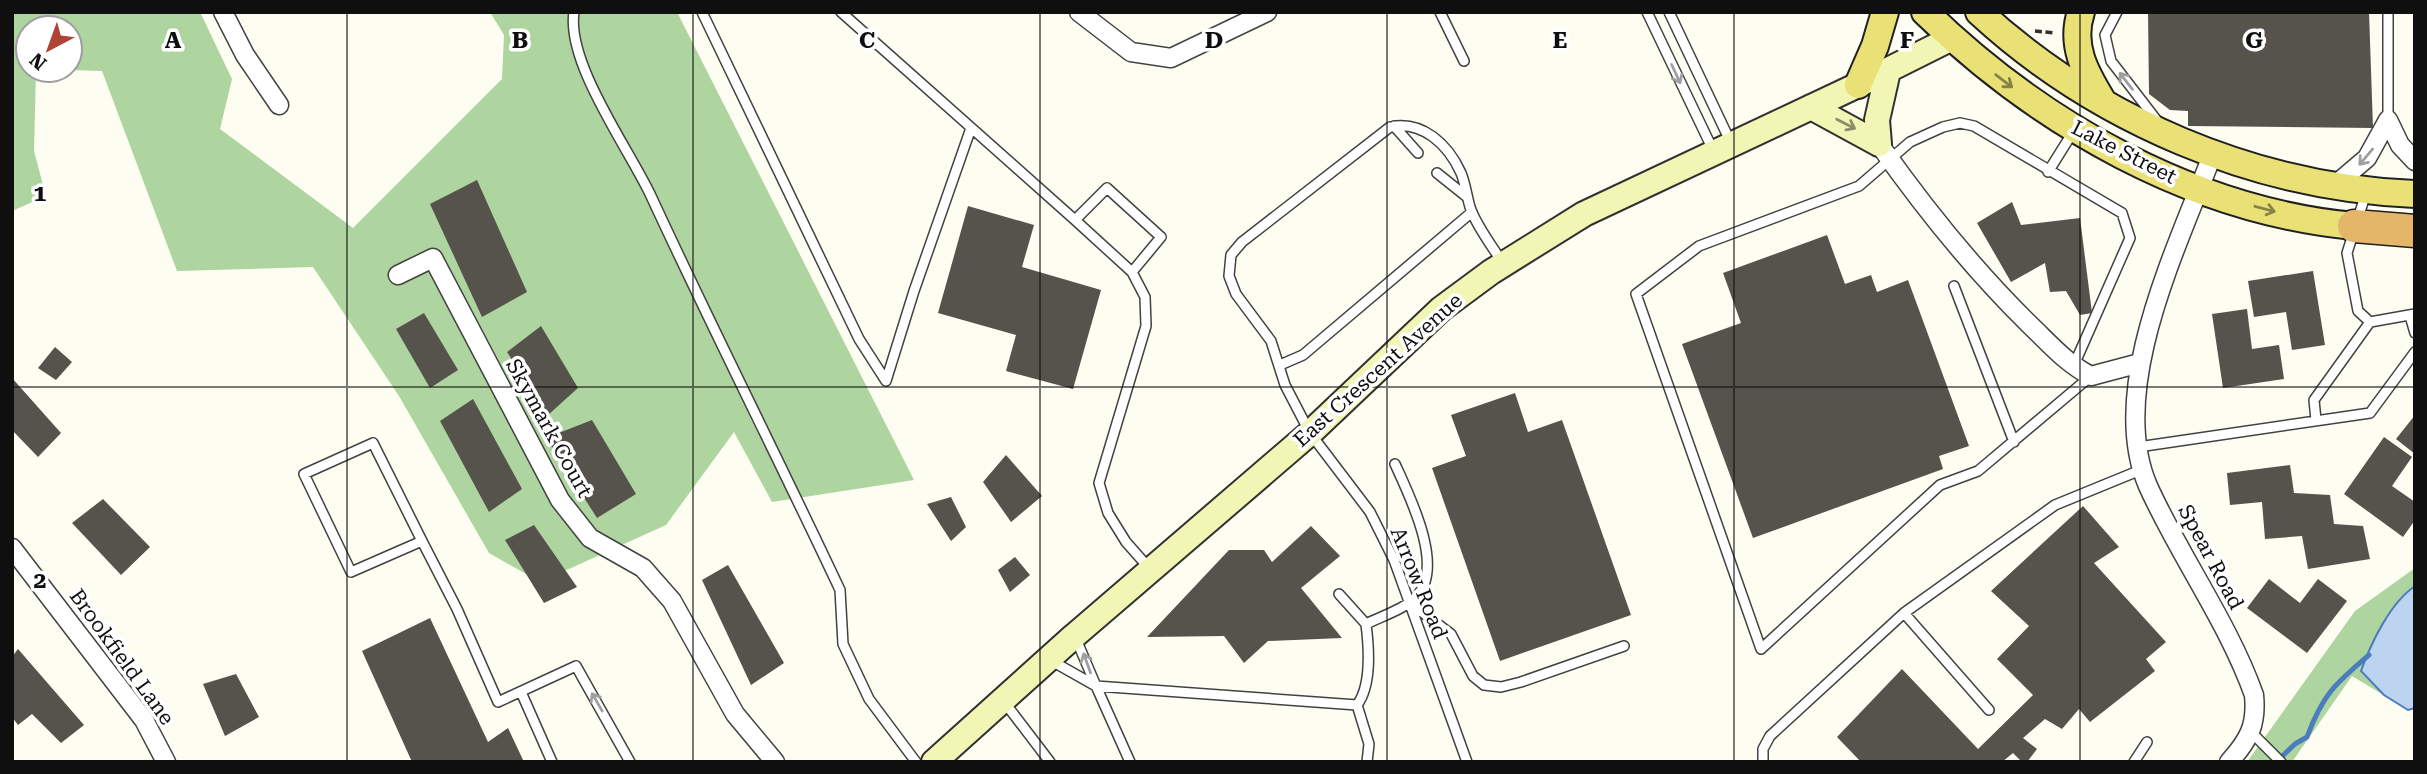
<svg xmlns="http://www.w3.org/2000/svg" width="2427" height="774" font-family="'Roboto Serif',serif">
	<style>
		.forest { fill: #aed49f }
		.water { fill: #bcd4ef; stroke: #4b7dbe; stroke-width: 2 }
		.lines { fill: none; stroke-linecap: round; stroke-linejoin: round }
		.stream { stroke: #4b7dbe; stroke-width: 5 }
		.building { fill: #56524c }
		.lane-casing { stroke: #424242; stroke-width: 12 }
		.street-casing { stroke: #424242; stroke-width: 21 }
		.secondary-casing { stroke: #313131; stroke-width: 28 }
		.primary-casing { stroke: #202020; stroke-width: 30 }
		.highway-casing { stroke: #202020; stroke-width: 35 }
		.path { stroke: #313131; stroke-width: 3.5; stroke-dasharray: 7 3.5; stroke-linecap: butt }
		.lane { stroke: #fff; stroke-width: 9 }
		.street { stroke: #fff; stroke-width: 18 }
		.secondary { stroke: #f2f6b4; stroke-width: 24 }
		.primary { stroke: #e9e076; stroke-width: 26 }
		.highway { stroke: #e4b669; stroke-width: 32 }
		.oneway { stroke: #9f9f9f }
		.oneway2 { stroke: #878248 }
		.oneway3 { stroke: #8c8e6a }
		.grid { fill: none; stroke: #0f0f0f; stroke-width: 2; stroke-opacity: 0.55 }
		.labels { text-anchor: middle; dominant-baseline: central; stroke-width: 7; stroke-linejoin: round; paint-order: stroke }
		.street-label { font-size: 21px; fill: #0f0f0f; stroke: #fff }
		.grid-label { font-size: 23px; text-anchor: middle; font-weight: bold; fill: #0f0f0f; stroke: #fff; stroke-width: 7; stroke-linejoin: round; paint-order: stroke }
	</style>
	<rect width="100%" height="100%" fill="#fdfdf2"/>
	<path class="forest" d="M12,12h188l32,67 -12,50 133,99 149,-149 2,-44 -14,-23h187l237,468 -142,22 -38,-70 -68,93 -126,57 -51,-29 -90,-157 -86,-129 -136,4 -75,-200 -32,-1v-42h-42v42h8l-2,81 12,45 -34,15z
		M2415,568v140l-7,2 -56,-34 -60,86h-45l108,-151z"/>
	<path class="water" d="M2415,586v122l-7,2 -24,-15 -23,-24c10,-28 29,-68 54,-85z"/>
	<g class="lines">
		<path class="stream" d="M2277,761l18,-17 12,-7c16,-43 28,-53 62,-82"/>
	</g>
	<path class="building" d="M2148,12h221l4,116 -185,-2v-15l-18,-1 -21,-16z
		M477,180l50,112 -45,25 -52,-113z
		M2012,202l9,23 59,-7 12,95 -12,2 -14,-24 -16,1 -5,-29 -34,19 -34,-59z
		M968,206l66,19 -12,42 79,23 -28,99 -67,-18 10,-36 -78,-22z
		M1827,235l18,49 26,-9 6,17 31,-12 61,166 -30,10 4,13 -190,69 -71,-194 59,-21 -18,-50z
		M2313,271l12,74 -33,5 -6,-38 -32,5 -6,-36z
		M2247,309l5,40 27,-4 5,34 -61,9 -11,-74z
		M424,313l34,57 -28,18 -34,-59z
		M541,326l37,62 -30,27 -41,-63z
		M55,347l17,15 -16,18 -18,-12z
		M12,378l49,55 -23,24 -26,-27z
		M1515,393l13,39 34,-12 69,195 -131,46 -68,-193 34,-12 -15,-41z
		M473,399l49,90 -33,23 -49,-91z
		M2415,415v39l-19,-15z
		M592,420l44,74 -39,24 -51,-80z
		M2384,437l28,20 -20,29 23,16v18l-12,17 -59,-43z
		M1006,455l36,41 -31,26 -28,-40z
		M2290,465l4,28 36,2 4,29 29,2 7,33 -62,10 -6,-33 -37,3 -3,-37 -32,3 -3,-32z
		M951,497l15,30 -15,14 -24,-37z
		M103,499l47,48 -29,28 -49,-52z
		M2083,506l36,41 -25,16 72,79 -20,17 9,12 -65,51 -11,-13 -17,20 -17,-10 -22,19 14,11 -10,13h-5l-9,-9 -11,9h-141l-24,-25 65,-68 76,80 55,-54 -36,-36 32,-33 -38,-35z
		M534,525l43,62 -33,16 -39,-63z
		M1311,526l29,30 -39,32 41,50 -74,3 -24,22 -20,-27 -77,1 82,-87h35l8,12z
		M1015,557l15,18 -20,17 -12,-22z
		M728,565l56,98 -33,22 -49,-105z
		M2269,579l31,24 18,-24 29,22 -40,52 -60,-45z
		M430,618l58,124 20,-14 16,34h-112l-50,-111z
		M18,649l66,76 -23,18 -29,-29 -14,11 -6,-8v-60z
		M236,674l23,43 -34,19 -22,-52z"/>
	<g class="lines">
		<defs>
			<path id="lane" d="M574,12c-8,51 55,137 77,184 61,132 127,262 189,394l3,54 26,55 47,63
				M702,12l157,327 27,42 28,-90 57,-163
				M841,12l234,208
				M1440,12l24,49
				M1647,12l66,138
				M1669,12l62,131
				M2117,12l-12,23 6,26 47,61
				M2388,12v108
				M1394,126l24,27
				M2048,172l25,-40
				M1437,173l30,24
				M2366,193l-19,60 11,58 12,11
				M1132,272l-57,-52 32,-32 54,49 -29,35 13,25 1,29 -47,157 9,30 18,29 23,26
				M1954,286l60,156
				M2410,316l5,17
				M1280,365l23,-10 169,-143
				M2074,365l56,-127 -8,-25 -148,-87 -14,-3 -17,4 -33,15 -51,44 -160,60 -63,48 125,355 179,-164 38,-14 113,-95
				M2316,420l-2,-20 56,-78 45,-8
				M2138,447l232,-34 45,-61
				M422,541l-49,-98 -69,31 47,98 71,-31 35,68 41,93 78,-36 54,96
				M1339,594l27,30
				M1410,603l41,31 22,42 11,9 17,2 20,-5 103,-36
				M1904,613l85,97
				M1050,660l46,26 -20,-47
				M521,692l31,70
				M1005,703l45,59
				M1357,705c15,-20 12,-57 9,-81 16,-8 39,-15 51,-28 28,-30 -8,-101 -22,-132
				M1357,705l12,39 -2,18
				M2252,733l29,29
				M1130,762l-34,-76 261,19
				M1467,762l-73,-202 -24,-48 -60,-79 -25,-48 -14,-44 -35,-47 -7,-18 2,-21 11,-13 148,-115c32,-7 58,17 71,46 5,12 6,26 10,37 7,18 21,36 31,52
				M1763,762v-13l7,-13 134,-123 151,-108 88,-36
				M2134,762l13,-20"/>
			<path id="street" d="M223,12l22,43 34,50
				M1079,12l52,40 40,6 96,-46
				M2388,120l12,25 15,16
				M1879,144c45,64 95,126 151,181 20,19 37,39 61,51l49,-13
				M2213,153c-35,93 -107,236 -65,333 32,71 80,136 106,209 3,30 -5,45 -25,67
				M2334,186l33,-28 21,-38
				M398,275l35,-17 127,242 30,38 53,30 29,33 63,113 40,48
				M12,548l132,172 22,42"/>
			<path id="secondary" d="M1811,107l68,37
				M1879,144l-2,-24 11,-49
				M934,762l140,-126 236,-203 131,-124 50,-37 93,-58 274,-129 94,-47"/>
			<path id="primary" d="M1925,12c115,112 268,199 429,214
				M1979,12c117,108 277,176 436,182
				M2081,12c-11,33 4,60 21,88
				M1858,85l17,-39 10,-34"/>
			<path id="highway" d="M2354,226l61,5"/>
		</defs>
		<use href="#lane" class="lane-casing"/>
		<use href="#street" class="street-casing"/>
		<use href="#secondary" class="secondary-casing"/>
		<use href="#primary" class="primary-casing"/>
		<use href="#highway" class="highway-casing"/>
		<path class="path" d="M2035,31l20,2"/>
		<use href="#lane" class="lane"/>
		<use href="#street" class="street"/>
		<use href="#secondary" class="secondary"/>
		<use href="#primary" class="primary"/>
		<use href="#highway" class="highway"/>
	</g>
	<defs><path id="oneway-shaft" d="M-6 0H5M1.5-3L5.5 0L1.5 3" fill="none" stroke-width="1.6" stroke-linecap="round" stroke-linejoin="round" transform="scale(1.75)"/></defs>
	<g class="oneway">
		<use href="#oneway-shaft" transform="translate(1676 74) rotate(65)"/>
		<use href="#oneway-shaft" transform="translate(2126 81) rotate(-128)"/>
		<use href="#oneway-shaft" transform="translate(2366 157) rotate(130)"/>
		<use href="#oneway-shaft" transform="translate(1087 663) rotate(-110)"/>
		<use href="#oneway-shaft" transform="translate(597 702) rotate(-120)"/>
	</g>
	<g class="oneway2">
		<use href="#oneway-shaft" transform="translate(2004 81) rotate(37)"/>
		<use href="#oneway-shaft" transform="translate(2265 209) rotate(15)"/>
	</g>
	<use class="oneway3" href="#oneway-shaft" transform="translate(1846 124) rotate(27)"/>
	<path class="grid" d="M347,12v750M693,12v750M1040,12v750M1387,12v750M1734,12v750M2080,12v750M12,387h2403"/>
	<g class="labels">
		<g class="street-label">
			<text transform="translate(2124 152) rotate(27)">Lake Street</text>
			<text transform="translate(1378 370) rotate(-42)">East Crescent Avenue</text>
			<text transform="translate(549 428) rotate(61)">Skymark Court</text>
			<text transform="translate(2211 557) rotate(62)">Spear Road</text>
			<text transform="translate(1419 583) rotate(68)">Arrow Road</text>
			<text transform="translate(122 657) rotate(54)">Brookfield Lane</text>
		</g>
	</g>
	<g class="grid-label">
		<text x="173" y="48">A</text>
		<text x="520" y="48">B</text>
		<text x="867" y="48">C</text>
		<text x="1214" y="48">D</text>
		<text x="1560" y="48">E</text>
		<text x="1907" y="48">F</text>
		<text x="2254" y="48">G</text>
		<text x="40" y="201">1</text>
		<text x="40" y="588">2</text>
	</g>
	<rect width="2427" height="774" fill="none" stroke="#0f0f0f" stroke-width="28"/>
	<g transform="translate(49 49) rotate(221)"><circle r="33" fill="#ffffff" stroke="#9f9f9f" stroke-width="2"/>
	<path d="M0-5L12 26L0 18L-12 26Z" fill="#af4436"/>
	<text y="-10" font-size="19" font-weight="bold" text-anchor="middle" fill="#0f0f0f">N</text>
	</g>
</svg>
